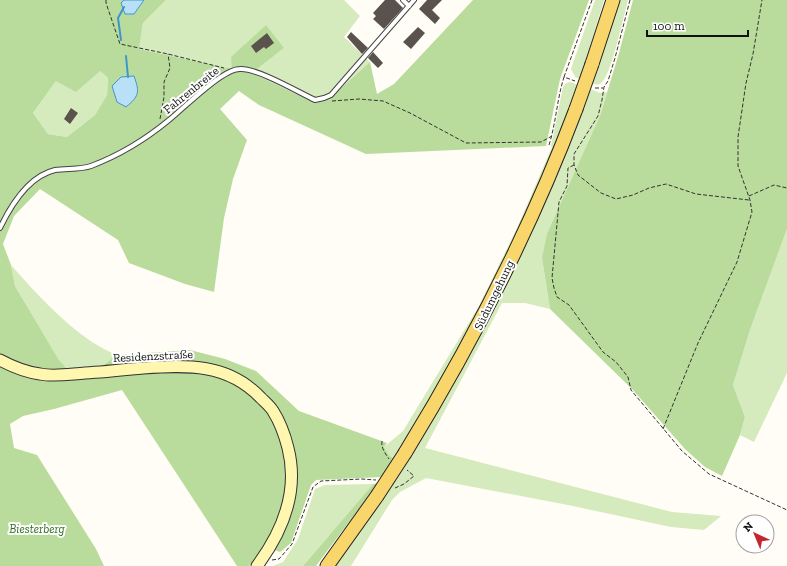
<svg xmlns="http://www.w3.org/2000/svg" width="787" height="566" font-family="'Zilla Slab',serif">
	<style>
		.green { fill: #d5ebbd }
		.forest { fill: #b9dc9c; fill-rule: evenodd }
		.water { fill: #b9e0f7; stroke: #3f96cf }
		.lines { fill: none; stroke-linecap: round; stroke-linejoin: round }
		.stream { stroke: #3f96cf; stroke-width: 2 }
		.building { fill: #5a524d }
		.service-casing { stroke: #444; stroke-width: 6 }
		.secondary-casing { stroke: #333; stroke-width: 13 }
		.primary-casing { stroke: #222; stroke-width: 15 }
		.path { stroke: #333; stroke-width: 1; stroke-dasharray: 4 2; stroke-linecap: butt }
		.service { stroke: #fff; stroke-width: 4 }
		.secondary { stroke: #fff6b0; stroke-width: 11 }
		.primary { stroke: #f9d66b; stroke-width: 13 }
		.primary-bridge-casing { stroke: #222; stroke-width: 15; stroke-linecap: butt }
		.primary-bridge { stroke: #f9d66b; stroke-width: 13 }
		.labels { text-anchor: middle; dominant-baseline: central; stroke-width: 4; stroke-linejoin: round; paint-order: stroke }
		.street-label { font-size: 12px; fill: #111; stroke: #fff }
		.park-label { font-size: 12px; font-style: italic; fill: #2f6b1f; stroke: #fff }
	</style>
	<rect width="100%" height="100%" fill="#fffdf5"/>
	<path class="green" d="M166,0h178l16,16 -16,21 26,25 -38,34 -17,7 -63,-30 32,-25 -52,21 -93,-20 4,-26z
		M595,0h9l-24,79 -5,-2 -4,-8z
		M618,0h10c-4,14 -17,79 -28,84 -3,1 -6,0 -9,-1z
		M100,71l8,7 -1,17 -12,20 -28,22 -19,-3 -15,-21 23,-32z
		M570,82l8,3 -25,70 -71,154 -88,150 -5,-4 -5,-8 19,-16 76,-125 38,-78 35,-81 -1,-1 12,-59 3,-4z
		M590,89l10,4 7,-1 -7,24 -58,142 8,51 -25,-6h-23l-77,145 247,64 49,4 -17,14 -33,-3 -103,-22 -142,-27 -26,14 -8,8 -41,66h-17l49,-66 77,-127 36,-68 52,-109z
		M787,229v144l-33,69 -14,-7 5,-18 -12,-32 17,-55z
		M11,265c24,27 50,56 81,77 8,5 16,9 24,13l-13,11 -36,4 -8,-10 -44,-74z
		M373,484l-70,82h-30l10,-4 15,-23 17,-50 10,-4z"/>
	<path class="forest" d="M0,0h124l-3,3 4,10 9,1 10,-14h22l-23,23 -4,26 93,20 -1,-12 35,-32 18,23 -32,25 63,30 17,-7 38,-34 7,32 17,-10 79,-84h116l-29,79 -14,67 -180,8 -107,-49 -20,-14 -19,18 27,31 -14,39 -9,39 -10,74 -29,-8 -56,-21 -11,-23 -78,-51 -26,27 -11,28 8,21 4,21 44,74 8,9 36,-3 13,-11 74,-5 35,9 31,12 43,40 88,32 -3,4 5,8 5,4 -12,18 -66,3 -5,5 -20,58 -11,9 -15,-5 -16,19h-12l-115,-176 -68,19 -31,7 -13,8 4,24 23,7 59,94 8,17h-104zM100,71l8,7 -1,17 -12,20 -28,22 -19,-3 -15,-21 23,-32 20,11z
		M633,0h154v229l-37,101 -17,55 12,32 -5,18 -18,41 -17,-9 -20,-18 -53,-60 -82,-80 -8,-51 5,-24 53,-118 19,-63z
		M378,483l-62,83h-13l70,-82z"/>
	<path class="water" d="M124,0h20l-10,14h-9l-4,-11z
		M134,76c6,17 5,20 -8,31l-9,-5 -5,-16 9,-9z"/>
	<g class="lines">
		<path class="stream" d="M121,40l-3,-22 6,-11
			M126,56l2,21"/>
	</g>
	<path class="building" d="M385,0h10l8,8 -19,21 -11,-10 3,-3 -3,-3z
		M427,0h15l-10,10 8,8 -5,6 -16,-15z
		M418,27l7,6 -14,16 -8,-7z
		M351,32l17,16 -6,6 -15,-17z
		M267,33l7,10 -8,6 -2,-2 -8,6 -5,-7z
		M373,52l10,11 -5,5 -10,-10z
		M71,108l7,5 -8,11 -6,-5z"/>
	<g class="lines">
		<defs>
			<path id="service" d="M403,0l6,6
				M0,228c11,-23 29,-52 55,-58 11,-2 25,0 36,-4 29,-11 55,-27 78,-46 15,-12 53,-51 71,-51 17,-1 58,23 75,31l9,-2 7,-3 83,-95"/>
			<path id="secondary" d="M0,360c13,7 25,12 40,14 14,3 30,0 45,-1 19,-1 38,-3 58,-5 44,-3 85,-5 118,30 4,4 9,8 12,13 7,11 12,25 15,37 11,43 -5,83 -31,118"/>
			<path id="primary" d="M592,64l21,-64
				M405,453c68,-111 125,-222 171,-344
				M327,566l50,-70"/>
		</defs>
		<use href="#service" class="service-casing"/>
		<use href="#secondary" class="secondary-casing"/>
		<use href="#primary" class="primary-casing"/>
		<path class="path" d="M106,0v3l14,41 48,10 56,14
			M630,0l-15,58 -7,23 -4,6 -2,13 -4,16 -24,38v11l4,10 23,18 15,6 17,-4 16,-7 17,-4 30,10 53,6
			M564,77l28,-77
			M595,88h8
			M332,101l27,-2 24,2 27,12 56,30 75,-1 11,-6
			M160,119l4,-22v-15l6,-14 -2,-14
			M549,145c7,-22 8,-46 15,-68l11,4
			M574,165l-6,3 -1,18 -8,16 -7,76 2,10 3,9 12,8 34,47 13,10 12,15 3,13 51,61 27,23 78,36
			M749,196l25,-11 13,3
			M663,429l35,-86 39,-81 15,-50 -2,-12 -12,-34v-29l8,-54 7,-29 9,-54
			M382,441c-1,7 3,12 7,18
			M395,488l9,-4 10,-8 -7,-6
			M272,560l7,-1 13,-15 21,-57 8,-6 41,-2 14,1"/>
		<use href="#service" class="service"/>
		<use href="#secondary" class="secondary"/>
		<use href="#primary" class="primary"/>
		<defs>
			<path id="primary-bridge" d="M576,109l16,-45
				M377,496l28,-43"/>
		</defs>
		<use href="#primary-bridge" class="primary-bridge-casing"/>
		<use href="#primary-bridge" class="primary-bridge"/>
	</g>
	<g class="labels">
		<g class="street-label">
			<text transform="translate(191 90) rotate(-39)">Fahrenbreite</text>
			<text transform="translate(494 295) rotate(-64)">Südumgehung</text>
			<text transform="translate(153 356) rotate(-3)">Residenzstraße</text>
		</g>
		<g class="park-label">
			<text x="37" y="529">Biesterberg</text>
		</g>
	</g>
	<g transform="translate(755 534) rotate(316)"><circle r="19" fill="#ffffff" stroke="#a0a0a0"/>
	<path d="M0-3L7 15L0 10L-7 15Z" fill="#c4262e"/>
	<text y="-6" font-size="11" font-weight="bold" text-anchor="middle" fill="#111111">N</text>
	</g>
	<path d="M647 30v6h101v-6" fill="none" stroke="#111111" stroke-width="2"/>
	<text x="653" y="30" font-size="12" fill="#111111" stroke="#ffffff" stroke-width="3" paint-order="stroke">100 m</text>
</svg>
